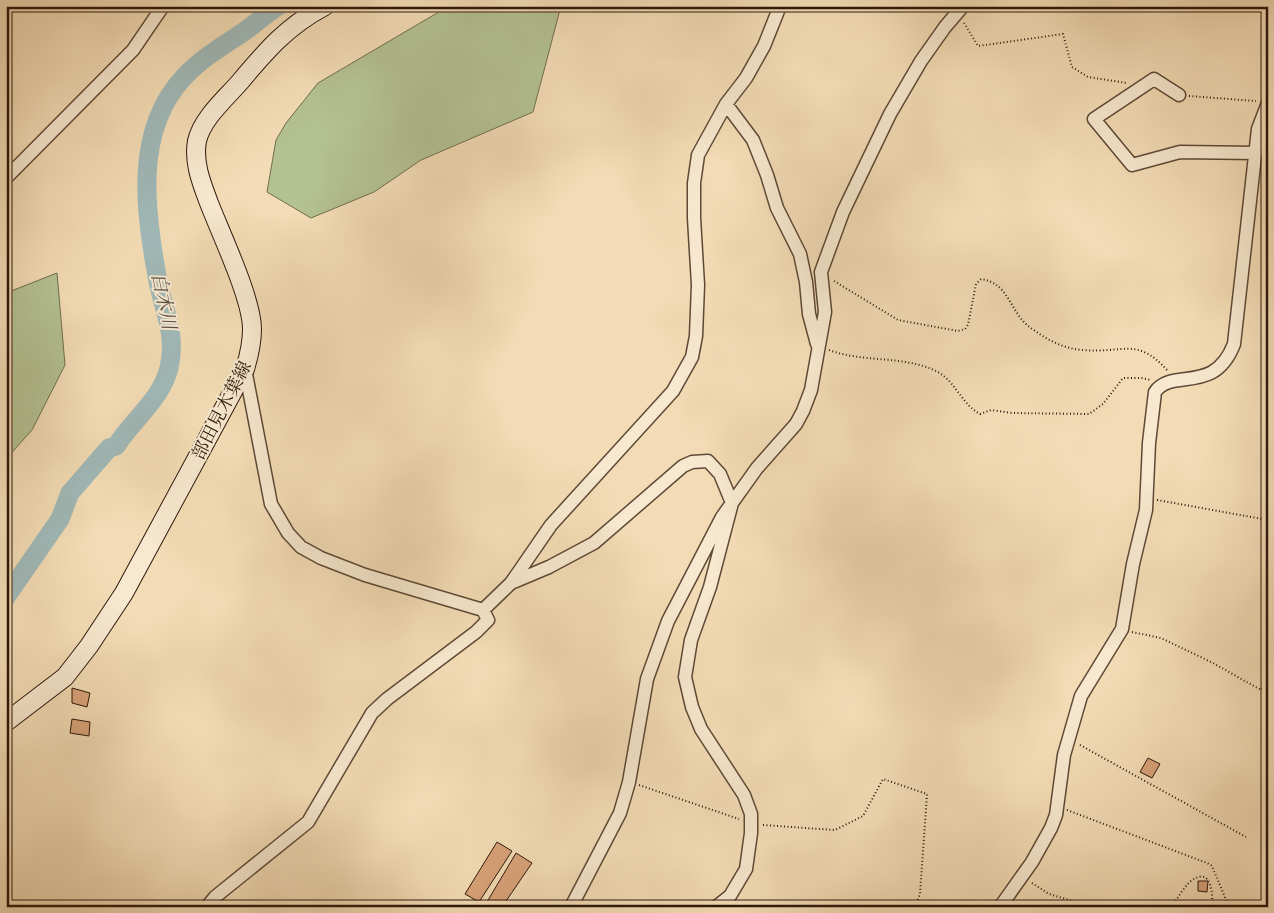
<svg xmlns="http://www.w3.org/2000/svg" width="1274" height="913" font-family="'EB Garamond','Noto Serif JP',serif">
	<style>
		.green { fill: #b4c292; stroke: #706d4f }
		.lines { fill: none; stroke-linecap: round; stroke-linejoin: round }
		.stream { stroke: #727973; stroke-width: 3 }
		.river { stroke: #a0b9b8; stroke-width: 19 }
		.building { fill: #d9a37a; stroke: #2c180c }
		.street-casing { stroke: #5e4936; stroke-width: 15 }
		.secondary-casing { stroke: #2c180c; stroke-width: 20 }
		.path { stroke: #2c180c; stroke-width: 2; stroke-dasharray: 1 2.5; stroke-linecap: butt }
		.street { stroke: #f7e8cf; stroke-width: 12 }
		.secondary { stroke: #f7e8cf; stroke-width: 18 }
		.labels { text-anchor: middle; dominant-baseline: central; stroke-width: 4; stroke-linejoin: round; paint-order: stroke }
		.street-label { font-size: 18px; fill: #2c180c; stroke: #f7e8cf }
		.water-label { font-size: 19px; font-style: italic; fill: #555048; stroke: #f7e8cf }
	</style>
	<rect width="100%" height="100%" fill="#f3dcb5"/>
	<filter id="stains"><feTurbulence type="fractalNoise" baseFrequency=".004" numOctaves="4"/><feColorMatrix values="0 0 0 0 .2 0 0 0 0 .09 0 0 0 0 .02 0 0 0 .5 -.17"/></filter>
	<radialGradient id="worn" r=".72"><stop offset=".6" stop-color="#630" stop-opacity="0"/><stop offset="1" stop-color="#630" stop-opacity=".3"/></radialGradient>
	<path class="green" d="M449,6h112l-28,106 -112,48 -47,32 -63,26 -44,-26 9,-52 10,-17 32,-40z
		M57,273l8,92 -33,65 -26,29v-166z"/>
	<g class="lines">
		<path class="stream" d="M256,20l3,-14"/>
		<path class="river" d="M6,597l54,-78 10,-26 39,-45 7,-2c17,-27 45,-46 53,-78 8,-36 -6,-57 -12,-92 -12,-66 -23,-146 27,-199 18,-19 40,-32 61,-46 11,-8 21,-17 33,-25"/>
	</g>
	<path class="building" d="M72,688l18,5 -3,14 -15,-4z
		M72,719l18,3 -1,14 -19,-3z
		M1148,758l12,6 -8,14 -12,-6z
		M497,842l15,9 -33,51 -14,-8z
		M516,853l16,10 -30,44h-18z
		M1198,881h10l-1,11 -9,-1z"/>
	<g class="lines">
		<defs>
			<path id="street" d="M1179,95l-25,-16 -60,40 38,46 48,-13 76,1
				M726,104l27,36 14,35 10,33 23,46 6,28 3,32 8,30
				M6,178l127,-128 30,-44
				M511,583l38,-16 45,-24 89,-77 9,-4 16,-1 12,13 12,29 -22,84 -19,53 -6,37 7,30 9,22 43,66 7,19v19l-5,36 -16,27 -14,11
				M483,610l28,-27 40,-58 122,-134 19,-34 4,-21 2,-51 -4,-67v-35l4,-28 28,-51 20,-26 18,-32 16,-40
				M207,907l8,-10 93,-75 64,-109 15,-14 89,-67 12,-12 -5,-10 -118,-35 -44,-17 -20,-11 -13,-14 -17,-29 -26,-135
				M571,907l49,-94 9,-31 18,-103 21,-58 54,-104 35,-49 39,-44 7,-13 8,-21 14,-78 -4,-40 22,-60 47,-98 31,-53 24,-34 18,-21
				M1000,907l32,-45 19,-34 5,-13 8,-60 17,-59 41,-67 11,-65 13,-54 3,-67 6,-51c17,-25 59,4 79,-48l24,-215 10,-26"/>
			<path id="secondary" d="M6,722l59,-45 24,-31 35,-53 121,-224c4,-13 7,-26 7,-40 0,-30 -31,-95 -43,-126 -7,-19 -16,-40 -12,-62 5,-22 27,-41 42,-58 27,-32 48,-57 86,-77"/>
		</defs>
		<use href="#street" class="street-casing"/>
		<use href="#secondary" class="secondary-casing"/>
		<path class="path" d="M964,23l14,23 85,-12 9,33 16,10 39,6
			M1189,96l67,5
			M834,281l64,39 60,11 7,-2 3,-4 8,-41 5,-5c29,4 29,35 50,49 15,11 32,21 52,22 40,4 53,-14 84,20
			M829,350c34,13 74,5 107,21 20,10 25,33 44,43l11,-4 21,3 77,1 14,-10 20,-26h18l10,2
			M1157,500l111,20
			M1132,632l29,6 52,25 55,31
			M1261,689l7,-5
			M1080,745l166,92
			M639,785l100,34
			M1067,810l140,53 5,3 17,41
			M763,825l72,5 28,-14 20,-37 44,15 -7,100 -5,13
			M1032,883l17,11 44,13
			M1172,907c5,-8 14,-24 22,-28 18,-11 19,17 18,28"/>
		<use href="#street" class="street"/>
		<use href="#secondary" class="secondary"/>
	</g>
	<g class="labels">
		<g class="street-label">
			<text transform="translate(221 410) rotate(-63)">部田見木葉線</text>
		</g>
		<g class="water-label">
			<text transform="translate(164 301) rotate(78)">白木川</text>
		</g>
	</g>
	<rect width="1274" height="913" fill="none" stroke="#f3dcb5" stroke-width="25"/>
	<rect x="8" y="8" width="1259" height="898" fill="none" stroke="#2c180c" stroke-width="2.5"/>
	<rect x="12" y="12" width="1249" height="888" fill="none" stroke="#2c180c"/>
	<rect width="100%" height="100%" filter="url(#stains)"/>
	<rect width="100%" height="100%" fill="url(#worn)"/>
</svg>
